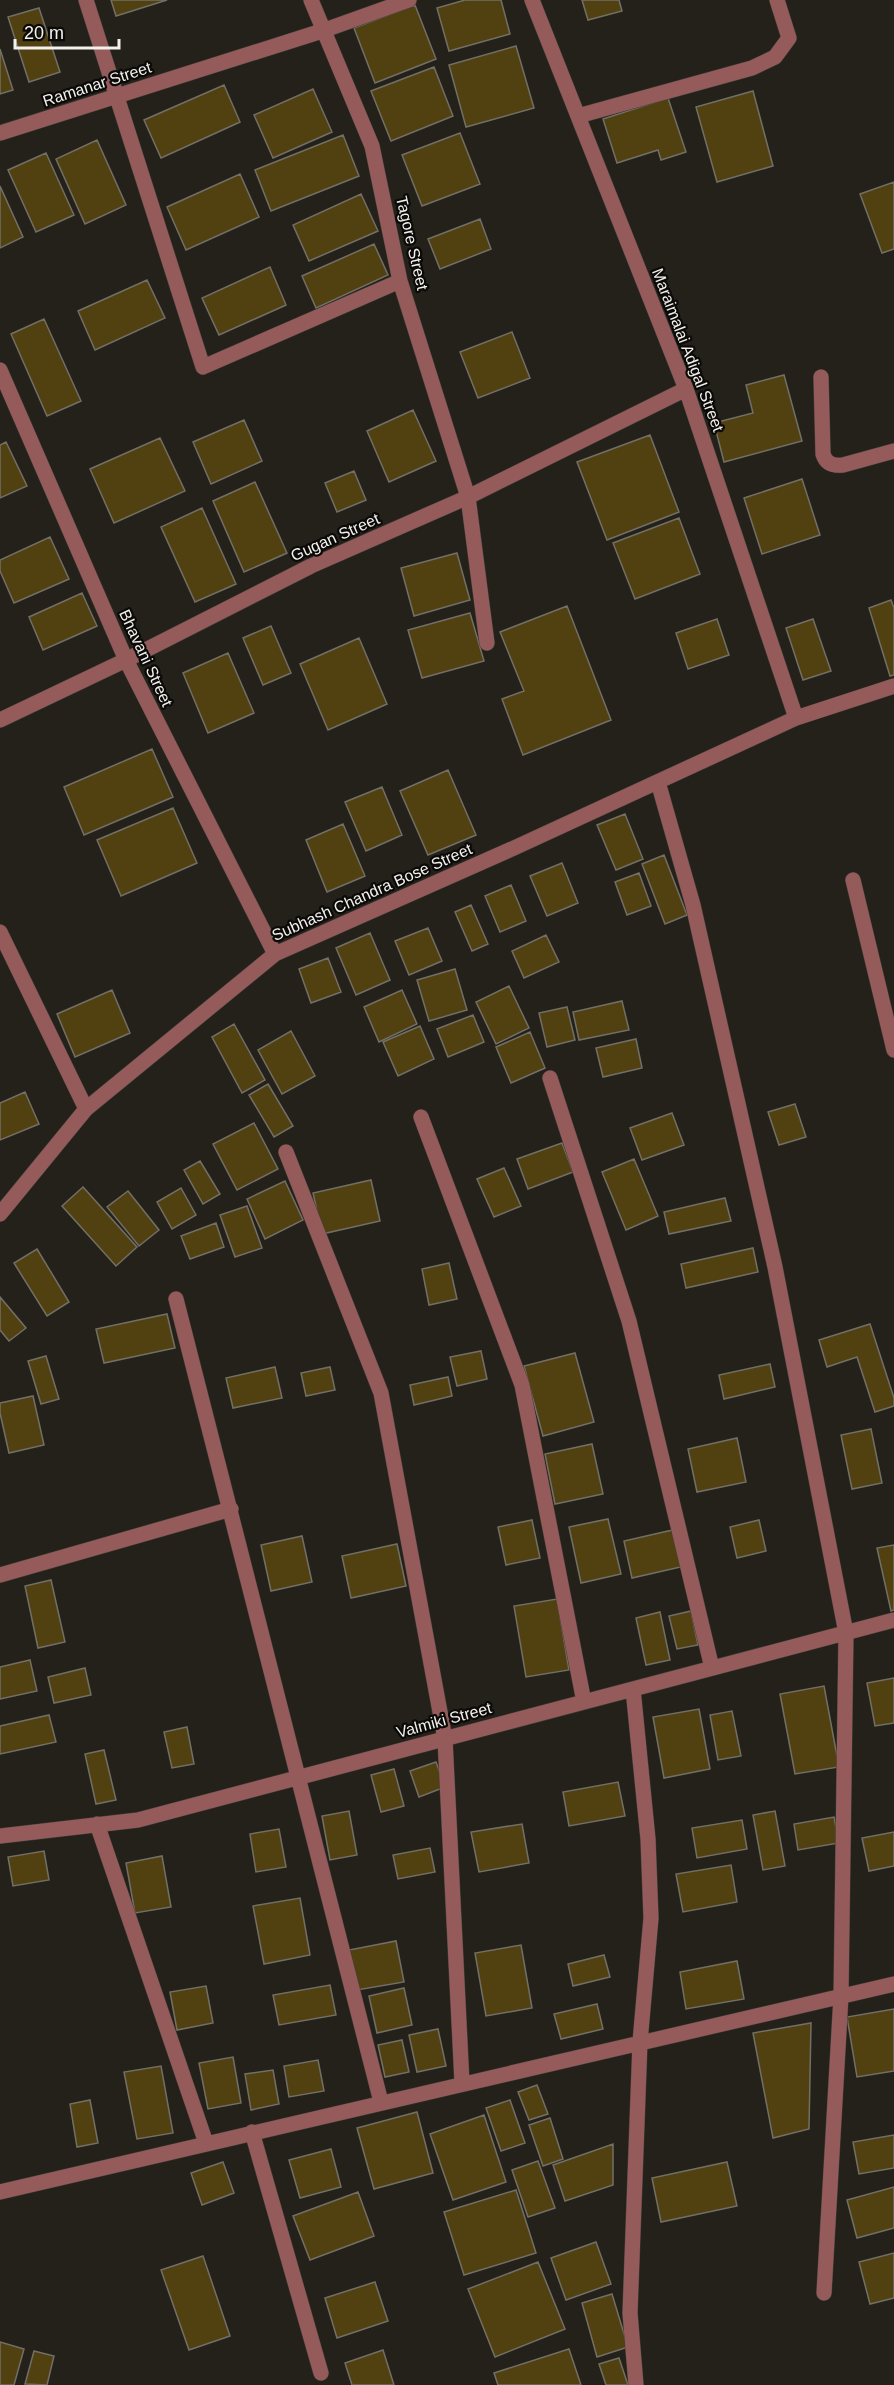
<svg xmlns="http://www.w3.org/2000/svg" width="894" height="2385" font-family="Helvetica,sans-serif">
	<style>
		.building { fill: #514010; stroke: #726f67; stroke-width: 1.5 }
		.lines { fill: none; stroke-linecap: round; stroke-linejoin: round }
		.minor-casing { stroke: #403e38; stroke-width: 16 }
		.minor { stroke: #955b5b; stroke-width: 15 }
		.labels { text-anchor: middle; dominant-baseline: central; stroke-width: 4.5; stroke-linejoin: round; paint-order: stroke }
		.street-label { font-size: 16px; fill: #f3f1ed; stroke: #0c0a08 }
	</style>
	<rect width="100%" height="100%" fill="#23211a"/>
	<path class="building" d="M111,0h56l-51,16z
		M465,0h36l9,34 -61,17 -12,-43z
		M582,0h37l3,11 -34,9z
		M415,5l21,54 -61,24 -21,-55z
		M39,8l21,64 -31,10 -21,-65z
		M516,46l18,62 -68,19 -17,-62z
		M0,49l13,41 -13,4z
		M434,67l19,49 -62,25 -20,-50z
		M224,85l16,37 -79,36 -17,-38z
		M313,89l19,43 -59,26 -19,-43z
		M753,91l20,75 -56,16 -21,-75z
		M668,98l18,54 -25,8 -3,-10 -41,13 -14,-44z
		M460,133l20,51 -58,22 -20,-51z
		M343,135l16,41 -88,35 -16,-41z
		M97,140l29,65 -41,19 -29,-65z
		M46,153l28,62 -38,17 -28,-62z
		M240,174l19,43 -73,33 -19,-43z
		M894,182v67l-12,4 -22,-59z
		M0,186l23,51 -23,11z
		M361,194l17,37 -69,30 -16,-36z
		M480,219l11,30 -51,20 -12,-30z
		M374,244l14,31 -72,33 -14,-32z
		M270,267l16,38 -67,30 -17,-37z
		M147,280l18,38 -70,32 -17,-39z
		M44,319l37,82 -34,15 -36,-82z
		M512,332l18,46 -52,20 -18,-46z
		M784,375l18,66 -78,21 -10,-39 39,-10 -7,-28z
		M413,410l23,51 -47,21 -22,-51z
		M244,420l18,41 -51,23 -18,-42z
		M650,435l29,77 -72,28 -30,-78z
		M160,438l25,53 -71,32 -24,-54z
		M6,442l21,44 -27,12v-53z
		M354,471l12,29 -29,12 -12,-29z
		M802,479l18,56 -58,19 -18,-56z
		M255,482l32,71 -43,19 -31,-71z
		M202,508l34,76 -41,18 -34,-75z
		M679,518l21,56 -65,25 -22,-56z
		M50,537l19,42 -55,24 -14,-32v-11z
		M457,553l13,47 -56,16 -13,-48z
		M82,593l15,33 -54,24 -14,-33z
		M891,600l3,8v67l-4,1 -21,-68z
		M567,606l44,114 -88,35 -21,-56 22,-8 -24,-59z
		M470,613l14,48 -62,17 -14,-48z
		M717,619l12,36 -41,14 -12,-36z
		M813,619l18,52 -28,9 -17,-52z
		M271,626l20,47 -28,12 -20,-47z
		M359,638l28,66 -59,26 -28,-66z
		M228,653l26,60 -46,20 -25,-60z
		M152,749l21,48 -89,38 -20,-48z
		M448,770l28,65 -48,20 -28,-64z
		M382,787l20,48 -36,16 -21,-49z
		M173,808l24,55 -76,33 -24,-56z
		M625,814l18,45 -27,11 -19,-45z
		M343,824l22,52 -38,16 -21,-52z
		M664,855l23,60 -22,9 -23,-60z
		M562,863l16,40 -31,13 -17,-40z
		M639,873l12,33 -24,9 -12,-33z
		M511,885l15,36 -26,11 -15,-36z
		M471,905l17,39 -16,7 -17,-39z
		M428,928l14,33 -33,14 -14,-34z
		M370,933l20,47 -34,15 -20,-47z
		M546,935l13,27 -35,16 -12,-27z
		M328,958l13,34 -30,11 -12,-34z
		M455,969l12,41 -38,11 -12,-41z
		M509,986l20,42 -33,16 -20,-42z
		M112,990l18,43 -55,24 -18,-43z
		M402,990l15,34 -38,18 -15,-35z
		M622,1001l7,29 -50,10 -6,-28z
		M567,1007l8,33 -28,7 -8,-34z
		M473,1015l11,27 -36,15 -11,-28z
		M234,1024l31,56 -23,13 -30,-56z
		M420,1026l14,33 -36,17 -15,-34z
		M291,1031l24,45 -33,18 -24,-44z
		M530,1032l15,36 -34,15 -15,-36z
		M636,1039l6,29 -39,9 -7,-29z
		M268,1084l25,42 -19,11 -25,-42z
		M25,1092l14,32 -39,16v-37z
		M795,1104l11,33 -27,8 -11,-33z
		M672,1113l12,32 -42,15 -12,-32z
		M254,1123l24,46 -41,21 -24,-46z
		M562,1143l11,29 -45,17 -11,-30z
		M634,1159l24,57 -32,14 -24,-58z
		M200,1161l20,33 -17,10 -19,-34z
		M504,1168l17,38 -27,11 -17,-38z
		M371,1180l9,41 -58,13 -9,-41z
		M285,1181l18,39 -38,19 -18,-40z
		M83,1187l54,60 -21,19 -54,-60z
		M181,1188l15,27 -24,14 -15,-27z
		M128,1191l31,39 -20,16 -32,-39z
		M725,1198l6,23 -62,13 -5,-22z
		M247,1206l15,42 -27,9 -15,-42z
		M216,1223l8,24 -34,12 -9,-23z
		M753,1248l5,24 -72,16 -5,-24z
		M37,1249l32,53 -22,14 -33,-53z
		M449,1263l8,36 -28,6 -7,-36z
		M0,1297l26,31 -17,13 -9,-11z
		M167,1314l8,34 -71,15 -8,-34z
		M870,1324l24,74v8l-19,6 -18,-55 -30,10 -8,-27z
		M481,1351l6,28 -30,7 -7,-29z
		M575,1353l19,69 -51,14 -19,-70z
		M46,1356l13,43 -18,5 -13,-43z
		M770,1364l5,23 -51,12 -5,-24z
		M275,1367l7,31 -49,10 -7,-30z
		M330,1367l5,23 -29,6 -5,-23z
		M448,1377l4,19 -38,9 -4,-20z
		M33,1396l11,49 -35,8 -9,-40v-10z
		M871,1429l11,54 -30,6 -11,-54z
		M737,1438l9,44 -49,10 -9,-43z
		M592,1444l11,50 -48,10 -10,-50z
		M608,1519l13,55 -40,9 -12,-56z
		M532,1520l8,38 -34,7 -8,-38z
		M759,1520l7,31 -29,7 -7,-31z
		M677,1529l8,37 -53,12 -8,-37z
		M302,1536l10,46 -41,9 -10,-46z
		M397,1544l9,42 -55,12 -9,-42z
		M894,1545v65l-3,1 -14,-63z
		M51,1580l14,62 -27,6 -13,-62z
		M557,1599l12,71 -43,7 -12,-71z
		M691,1611l7,34 -21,4 -8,-33z
		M660,1612l10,48 -24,5 -10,-47z
		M30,1660l7,31 -37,8v-32z
		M85,1668l6,27 -37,8 -6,-26z
		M894,1678v45l-19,3 -8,-43z
		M824,1686l15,81 -44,7 -15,-80z
		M699,1709l11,60 -46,9 -11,-61z
		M732,1711l9,45 -23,4 -8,-45z
		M49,1715l7,27 -56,12v-28z
		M187,1727l7,37 -22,4 -8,-36z
		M104,1750l12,50 -20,4 -11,-50z
		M436,1762l9,25 -26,10 -9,-26z
		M394,1769l10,37 -23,6 -10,-37z
		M618,1782l7,34 -56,10 -6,-34z
		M349,1811l8,44 -27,5 -8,-44z
		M775,1811l10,55 -22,4 -10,-55z
		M834,1817l5,26 -41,7 -4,-26z
		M742,1820l5,29 -50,9 -5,-30z
		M522,1824l7,39 -50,9 -8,-40z
		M279,1829l7,38 -30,5 -6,-38z
		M894,1832v34l-25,5 -7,-33z
		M430,1848l5,24 -37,7 -5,-24z
		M44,1851l5,29 -36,6 -5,-29z
		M162,1856l9,51 -36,6 -9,-50z
		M731,1865l6,37 -54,10 -7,-38z
		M300,1898l10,57 -46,9 -11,-58z
		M396,1941l8,41 -47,8 -8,-40z
		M521,1945l11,63 -46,8 -11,-63z
		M604,1955l6,22 -37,9 -5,-22z
		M737,1961l7,38 -58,10 -6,-37z
		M330,1985l6,30 -57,10 -6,-30z
		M206,1986l7,37 -36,7 -7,-38z
		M404,1988l8,37 -35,8 -8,-37z
		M597,2004l6,25 -42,10 -7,-25z
		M894,2009v62l-37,6 -10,-60z
		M811,2023l-2,106 -36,9 -20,-105z
		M438,2029l8,37 -29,6 -8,-37z
		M402,2040l7,32 -24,5 -7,-32z
		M233,2057l8,46 -33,6 -9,-46z
		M318,2060l6,31 -35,6 -5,-31z
		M161,2066l12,67 -36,6 -13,-67z
		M273,2070l6,34 -28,6 -6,-36z
		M537,2085l11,29 -19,6 -11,-28z
		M90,2100l8,43 -21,4 -7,-43z
		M510,2100l15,43 -24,8 -15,-43z
		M417,2112l16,61 -59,16 -17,-61z
		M484,2115l22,67 -53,18 -23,-66z
		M550,2118l13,41 -20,7 -14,-41z
		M894,2135v33l-35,6 -6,-32z
		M613,2144v41l-48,16 -12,-36z
		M331,2149l10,38 -41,11 -11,-38z
		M538,2161l17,47 -27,9 -16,-47z
		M223,2162l11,31 -32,12 -11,-32z
		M727,2162l10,44 -76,16 -9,-44z
		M894,2187v41l-37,10 -10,-38z
		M516,2190l20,63 -72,22 -20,-63z
		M358,2192l16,44 -64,24 -17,-44z
		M596,2242l15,42 -45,16 -15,-42z
		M894,2253v45l-24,6 -11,-42z
		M203,2256l27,80 -41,14 -28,-80z
		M538,2262l27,67 -70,28 -27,-68z
		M375,2282l13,39 -51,17 -12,-40z
		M612,2294l16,53 -31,10 -15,-54z
		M0,2342l24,7 -10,36h-14z
		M569,2349l12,36h-83l-4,-12z
		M383,2350l11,35h-42l-7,-22z
		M34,2351l20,5 -7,29 -22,-1z
		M619,2358l9,27h-22l-7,-21z"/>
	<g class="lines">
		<defs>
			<path id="minor" d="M86,0l117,367 197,-86
				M311,0l61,146 28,135 68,216 19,146
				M532,0l154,389 110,329
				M578,116l174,-48 23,-11 14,-19 -12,-38
				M0,133l322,-102 87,-31
				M0,370l126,290 149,294
				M821,377l2,77c3,10 10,12 20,11l51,-14
				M0,720l126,-60 185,-94 157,-69 218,-108
				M658,782l35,123 82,362 71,366 -5,363 -17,297
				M853,880l41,170
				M0,932l86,177
				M550,1078l79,243 83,347
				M421,1117l101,268 62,317
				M286,1152l95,241 64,346 17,344
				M0,1214l86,-105 189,-155 239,-106 282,-130 98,-32
				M176,1299l205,803
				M0,1575l231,-66
				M633,1689l15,150 3,79 -11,124 -10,271 6,72
				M97,1824l109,319
				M0,1836l138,-16 756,-200
				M252,2132l69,241
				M0,2192l894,-208"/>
		</defs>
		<use href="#minor" class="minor-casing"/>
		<use href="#minor" class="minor"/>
	</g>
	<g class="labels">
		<g class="street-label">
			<text transform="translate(97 84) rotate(-18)">Ramanar Street</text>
			<text transform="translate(412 243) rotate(77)">Tagore Street</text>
			<text transform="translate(688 350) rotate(69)">Maraimalai Adigal Street</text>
			<text transform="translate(335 537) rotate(-24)">Gugan Street</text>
			<text transform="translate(146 658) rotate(65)">Bhavani Street</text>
			<text transform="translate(372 892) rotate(-24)">Subhash Chandra Bose Street</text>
			<text transform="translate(444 1720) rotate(-15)">Valmiki Street</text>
		</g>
	</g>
	<path d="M15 39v9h104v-9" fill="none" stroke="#f3f1ed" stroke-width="3"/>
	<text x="24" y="39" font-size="18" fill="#f3f1ed" stroke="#0c0a08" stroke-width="4.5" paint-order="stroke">20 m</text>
</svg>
